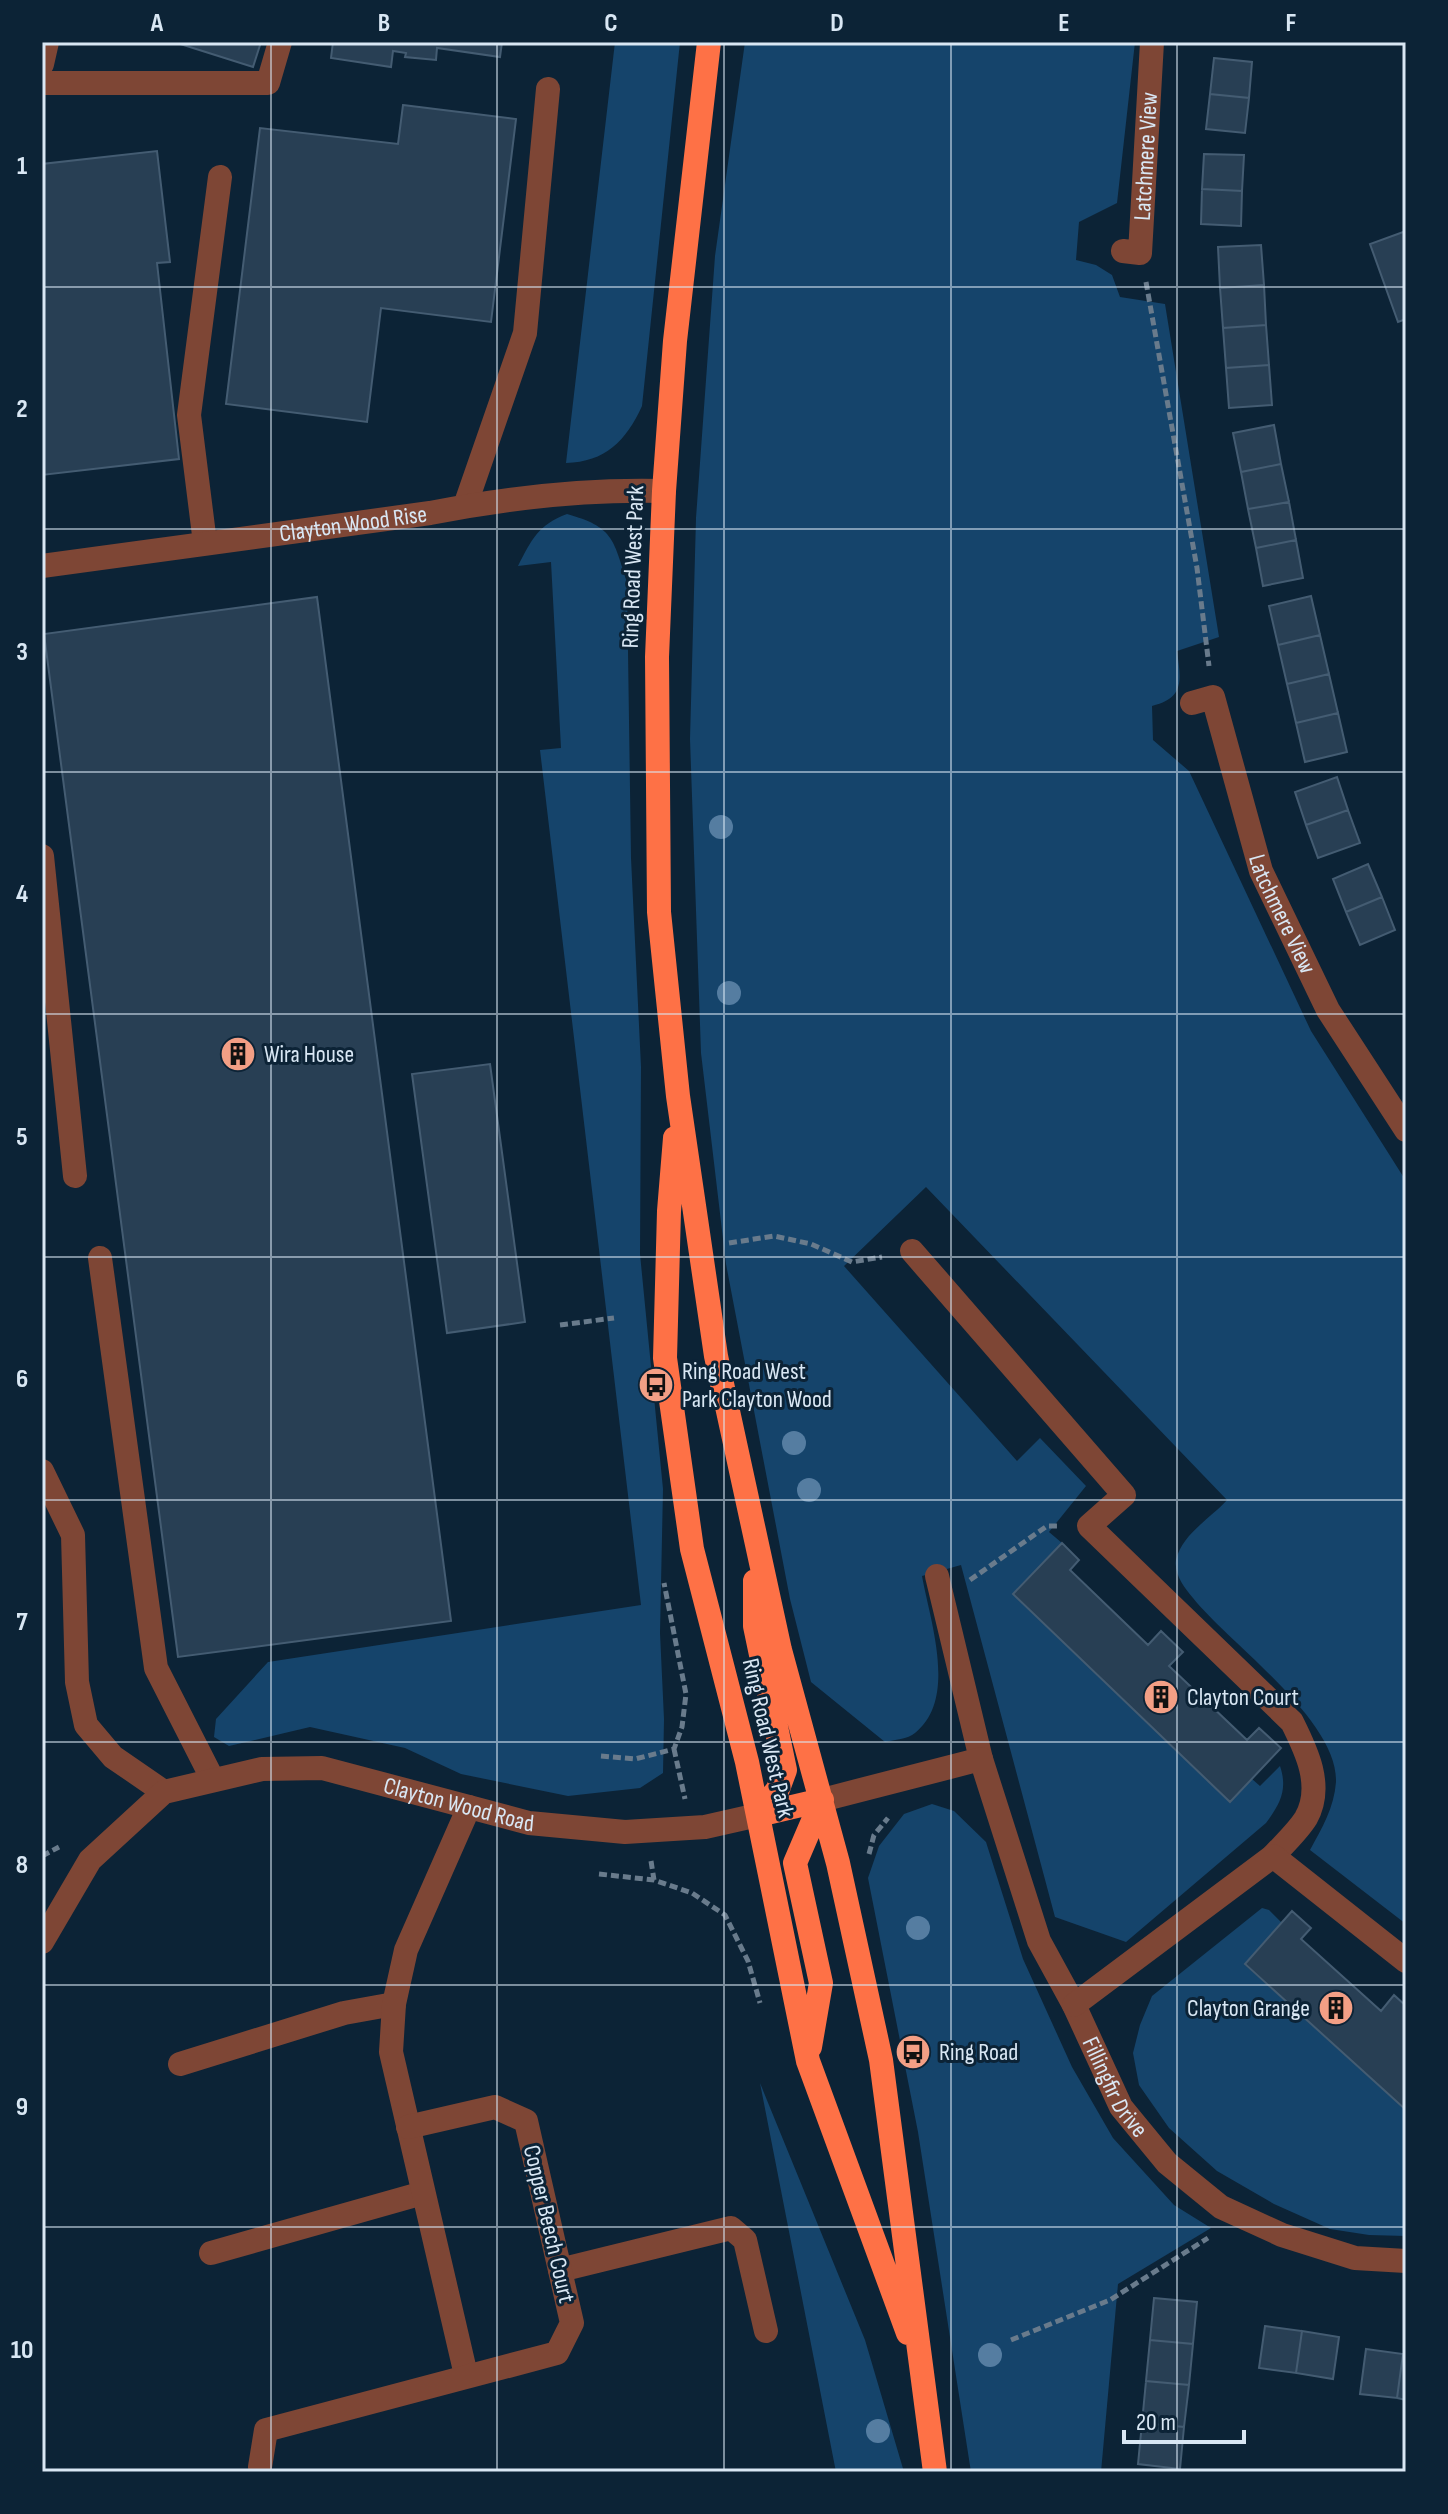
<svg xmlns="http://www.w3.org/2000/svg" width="1448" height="2514" font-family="'Sofia Sans Condensed',sans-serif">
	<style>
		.green { fill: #15446b }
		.building { fill: #283f54; stroke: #445c72; stroke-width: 2 }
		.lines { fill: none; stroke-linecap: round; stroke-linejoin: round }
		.path { stroke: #697b8c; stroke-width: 5; stroke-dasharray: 8 4; stroke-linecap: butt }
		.minor { stroke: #7e4635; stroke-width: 24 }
		.highway { stroke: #fe7146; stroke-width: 24 }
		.tree { fill: #557da1 }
		.grid { fill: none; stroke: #d9e7f4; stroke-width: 2; stroke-opacity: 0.55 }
		.labels { text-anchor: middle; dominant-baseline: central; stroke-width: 6; stroke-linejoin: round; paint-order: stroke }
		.street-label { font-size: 24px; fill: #d9e7f4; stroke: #0c2336 }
		.poi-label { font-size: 24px; fill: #d9e7f4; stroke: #0c2336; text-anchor: start }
		.neatline { fill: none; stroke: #d9e7f4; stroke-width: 3 }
		.grid-label { font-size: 26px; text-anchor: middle; font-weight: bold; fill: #d9e7f4 }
	</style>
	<rect width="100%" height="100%" fill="#0c2336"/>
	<path class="green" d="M615,42h65l-38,364c-16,35 -37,56 -76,57z
		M745,42h390l-18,161 -38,19 -3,38 20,5 16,10 8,22 45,7 54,333 -42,14c4,29 8,47 -25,55l1,34 36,31 122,260 95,150v743l-96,-74c12,-22 24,-42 26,-68 2,-62 -105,-137 -143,-184 -9,-11 -19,-24 -17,-38 6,-26 35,-42 51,-60l-301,-313 -82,79 173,195 23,-23 46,48 -37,46 13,11 -49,51 216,207 23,-22 8,7 20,-20c8,24 0,38 -14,57l-140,119 -71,-25 -94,-352 -39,11c8,45 36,123 -7,157 -7,6 -21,7 -30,9l-74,-60 -21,-83 -64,-335 -25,-211 -11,-314 6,-221 19,-262z
		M567,514c46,13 46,24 60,68l4,276 10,209 -1,187 23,235 -3,144 4,86 -1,54 -23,15 -72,8 -107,-22 -56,-26 -95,-21 -81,19 -15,-9 2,-18 52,-57 373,-57 -101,-855 21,-2 -10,-186 -33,4c14,-27 20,-41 49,-52z
		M932,1804l22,7 32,31 37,117 49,108 41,71 61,67 37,23 -93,56 -17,188h-130l-53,-340 -50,-254 11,-32 25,-32z
		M1262,1908l7,2 13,13 -37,42 161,145v126l-37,-1 -39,-6 -56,-25 -57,-33 -48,-43 -30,-43 -6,-32 7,-28 12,-29z
		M760,2083l105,257 39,132h-68z"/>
	<path class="building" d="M174,42h87l-8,25z
		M333,42h169l-2,15 -63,-9 -1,12 -31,-3 1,-4 -13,-2 -2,16 -60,-9z
		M1214,58l38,4 -3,36 -39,-4z
		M1210,94l39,4 -4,35 -39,-4z
		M403,105l113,14 -25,203 -110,-14 -14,114 -141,-18 34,-276 138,16z
		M157,151l13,111 -13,1 22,196 -137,16v-311z
		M1204,154l40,1 -2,36 -40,-2z
		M1202,189l40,2 -1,35 -40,-2z
		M1406,231v88l-8,3 -28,-78z
		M1261,245l3,40 -44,3 -2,-41z
		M1264,285l2,40 -43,3 -3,-40z
		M1266,325l3,40 -43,3 -3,-40z
		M1269,365l3,40 -43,3 -3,-40z
		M1274,425l7,39 -40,8 -8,-39z
		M1281,464l8,38 -41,7 -7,-37z
		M1289,502l7,38 -40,8 -8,-39z
		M1296,540l7,38 -40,8 -7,-38z
		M1311,596l9,39 -42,10 -9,-39z
		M317,597l134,1024 -273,36 -134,-1023z
		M1320,635l9,39 -42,10 -9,-39z
		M1329,674l9,39 -42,10 -9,-39z
		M1338,713l9,39 -42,10 -9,-39z
		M1337,777l11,33 -42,15 -11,-33z
		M1348,810l12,33 -42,15 -12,-33z
		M1368,864l14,33 -36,15 -13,-33z
		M1382,897l13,33 -35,15 -14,-33z
		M490,1064l35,258 -78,11 -35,-259z
		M1062,1543l17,17 -9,10 78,75 13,-14 22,21 -14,14 78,74 12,-12 22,20 -51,54 -217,-208z
		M1292,1911l19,17 -10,11 80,72 13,-16 12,11v104l-161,-146z
		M1154,2298l43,4 -4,42 -43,-4z
		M1265,2326l37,5 -6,42 -37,-5z
		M1302,2331l37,6 -6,42 -37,-6z
		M1150,2340l43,4 -4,41 -43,-4z
		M1366,2349l37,5 -6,44 -37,-4z
		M1403,2354h3v46l-9,-2z
		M1146,2381l43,4 -5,42 -42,-4z
		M1142,2423l42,4 -4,42 -42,-5z"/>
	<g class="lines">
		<path class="path" d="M1146,282l51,286 12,98
			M729,1243l45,-7 37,8 41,18 30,-5
			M560,1325l54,-7
			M970,1580l77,-54h12
			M674,1749l11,50
			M601,1756l34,3 39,-10 8,-22 4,-33 -22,-111
			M869,1854l5,-19 14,-17
			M42,1856l17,-9
			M651,1861l3,19
			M599,1874l55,6 38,13 33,22 23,46 12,42
			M1011,2340l99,-40 98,-62"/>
		<g class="minor">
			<path d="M42,64l5,-22"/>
			<path d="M42,83h226l12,-41"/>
			<path id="s1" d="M1123,251l17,2 12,-211"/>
			<path d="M465,506l60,-173 23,-244"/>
			<path d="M205,543l-16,-128 31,-238"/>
			<path id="s2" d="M42,566l388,-53c76,-15 157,-24 234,-22"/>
			<path id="s3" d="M1192,703l21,-6 48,174 67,139 78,120"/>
			<path d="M42,856l33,320"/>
			<path d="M912,1251l212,244 -35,31 203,196c14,28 32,64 14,96 -8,13 -22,26 -33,38"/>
			<path d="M100,1258l56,410 57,112"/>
			<path d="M42,1471l31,64 4,147 9,43 27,32 51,35"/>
			<path d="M937,1576l44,183"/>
			<path id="s4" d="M822,1800l159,-41 58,182 35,64 47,102 46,56 54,44 61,28 73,23 51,3"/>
			<path id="s5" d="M42,1942l48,-82 74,-68 98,-23 60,-1 207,55 96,9 80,-5 53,-12"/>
			<path d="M1074,2005l199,-149 133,105"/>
			<path d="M180,2064l164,-51 50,-9"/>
			<path d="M211,2253l212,-60"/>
			<path d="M560,2270l171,-42 14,12 21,91"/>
			<path d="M466,2375l-75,-323 3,-48 12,-54 63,-143"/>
			<path d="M260,2467l6,-37 291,-77 15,-30 -46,-202 -31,-14 -87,20"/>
		</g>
		<path class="highway" d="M709,42l-34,299 -11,150 -7,166 2,255 19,184 38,260 64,294 58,213 43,197 54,412
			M675,1138l-6,73 -4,147 27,191 55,213 61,299 100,272
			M755,1581v45l30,144 -7,19 -20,26
			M758,1815l64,-15
			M810,2047l11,-64 -26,-120 27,-63"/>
	</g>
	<g class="tree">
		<circle cx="721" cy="827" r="12"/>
		<circle cx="729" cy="993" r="12"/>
		<circle cx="794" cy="1443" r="12"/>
		<circle cx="809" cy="1490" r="12"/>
		<circle cx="918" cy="1928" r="12"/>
		<circle cx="990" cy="2355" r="12"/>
		<circle cx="878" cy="2431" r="12"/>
	</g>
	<path class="grid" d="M271,42v2430M497,42v2430M724,42v2430M951,42v2430M1177,42v2430M42,287h1364M42,529h1364M42,772h1364M42,1014h1364M42,1257h1364M42,1500h1364M42,1742h1364M42,1985h1364M42,2227h1364"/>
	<defs>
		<symbol id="building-disc" viewBox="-11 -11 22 22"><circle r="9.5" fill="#f39f85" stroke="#0c2336"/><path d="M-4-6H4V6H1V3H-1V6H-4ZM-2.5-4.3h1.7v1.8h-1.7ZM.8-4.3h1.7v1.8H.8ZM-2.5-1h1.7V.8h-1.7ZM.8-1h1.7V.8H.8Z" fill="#111"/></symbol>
		<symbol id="bus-disc" viewBox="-11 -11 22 22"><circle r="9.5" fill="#f39f85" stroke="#0c2336"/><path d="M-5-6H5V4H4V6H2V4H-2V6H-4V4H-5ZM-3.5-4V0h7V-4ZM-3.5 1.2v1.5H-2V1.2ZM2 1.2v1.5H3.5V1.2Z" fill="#111"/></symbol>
	</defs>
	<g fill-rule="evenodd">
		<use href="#building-disc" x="218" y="1034" width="40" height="40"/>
		<use href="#bus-disc" x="636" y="1365" width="40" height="40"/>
		<use href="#building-disc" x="1141" y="1677" width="40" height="40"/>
		<use href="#building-disc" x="1316" y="1988" width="40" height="40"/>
		<use href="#bus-disc" x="893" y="2032" width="40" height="40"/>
	</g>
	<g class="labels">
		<g class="street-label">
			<text stroke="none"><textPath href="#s1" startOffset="114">Latchmere View</textPath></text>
			<text stroke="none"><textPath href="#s2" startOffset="314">Clayton Wood Rise</textPath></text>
			<text transform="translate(633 567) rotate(-88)">Ring Road West Park</text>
			<text stroke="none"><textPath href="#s3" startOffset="250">Latchmere View</textPath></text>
			<text transform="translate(768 1738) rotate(77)">Ring Road West Park</text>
			<text stroke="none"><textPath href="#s5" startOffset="498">Clayton Wood Road</textPath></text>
			<text stroke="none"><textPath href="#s4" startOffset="520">Fillingfir Drive</textPath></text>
			<text transform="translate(549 2224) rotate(77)">Copper Beech Court</text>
		</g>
		<g class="poi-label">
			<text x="264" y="1054">Wira House</text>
			<text x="682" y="1371">Ring Road West<tspan x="682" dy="28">Park Clayton Wood</tspan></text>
			<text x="1187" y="1697">Clayton Court</text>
			<text x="1310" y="2008" text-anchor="end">Clayton Grange</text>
			<text x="939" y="2052">Ring Road</text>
		</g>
	</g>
	<rect width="1448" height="2514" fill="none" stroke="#0c2336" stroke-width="88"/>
	<path d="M1124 2430v12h120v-12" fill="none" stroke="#d9e7f4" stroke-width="4"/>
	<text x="1136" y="2430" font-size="24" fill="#d9e7f4" stroke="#0c2336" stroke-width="6" paint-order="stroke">20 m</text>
	<rect x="44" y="44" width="1360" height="2426" class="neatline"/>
	<g class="grid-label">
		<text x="157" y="31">A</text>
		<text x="384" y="31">B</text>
		<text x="611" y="31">C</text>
		<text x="837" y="31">D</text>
		<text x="1064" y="31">E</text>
		<text x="1291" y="31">F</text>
		<text x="22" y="174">1</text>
		<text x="22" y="417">2</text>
		<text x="22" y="660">3</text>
		<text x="22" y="902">4</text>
		<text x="22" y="1145">5</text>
		<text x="22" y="1387">6</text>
		<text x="22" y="1630">7</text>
		<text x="22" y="1873">8</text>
		<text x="22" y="2115">9</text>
		<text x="22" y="2358">10</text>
	</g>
</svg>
